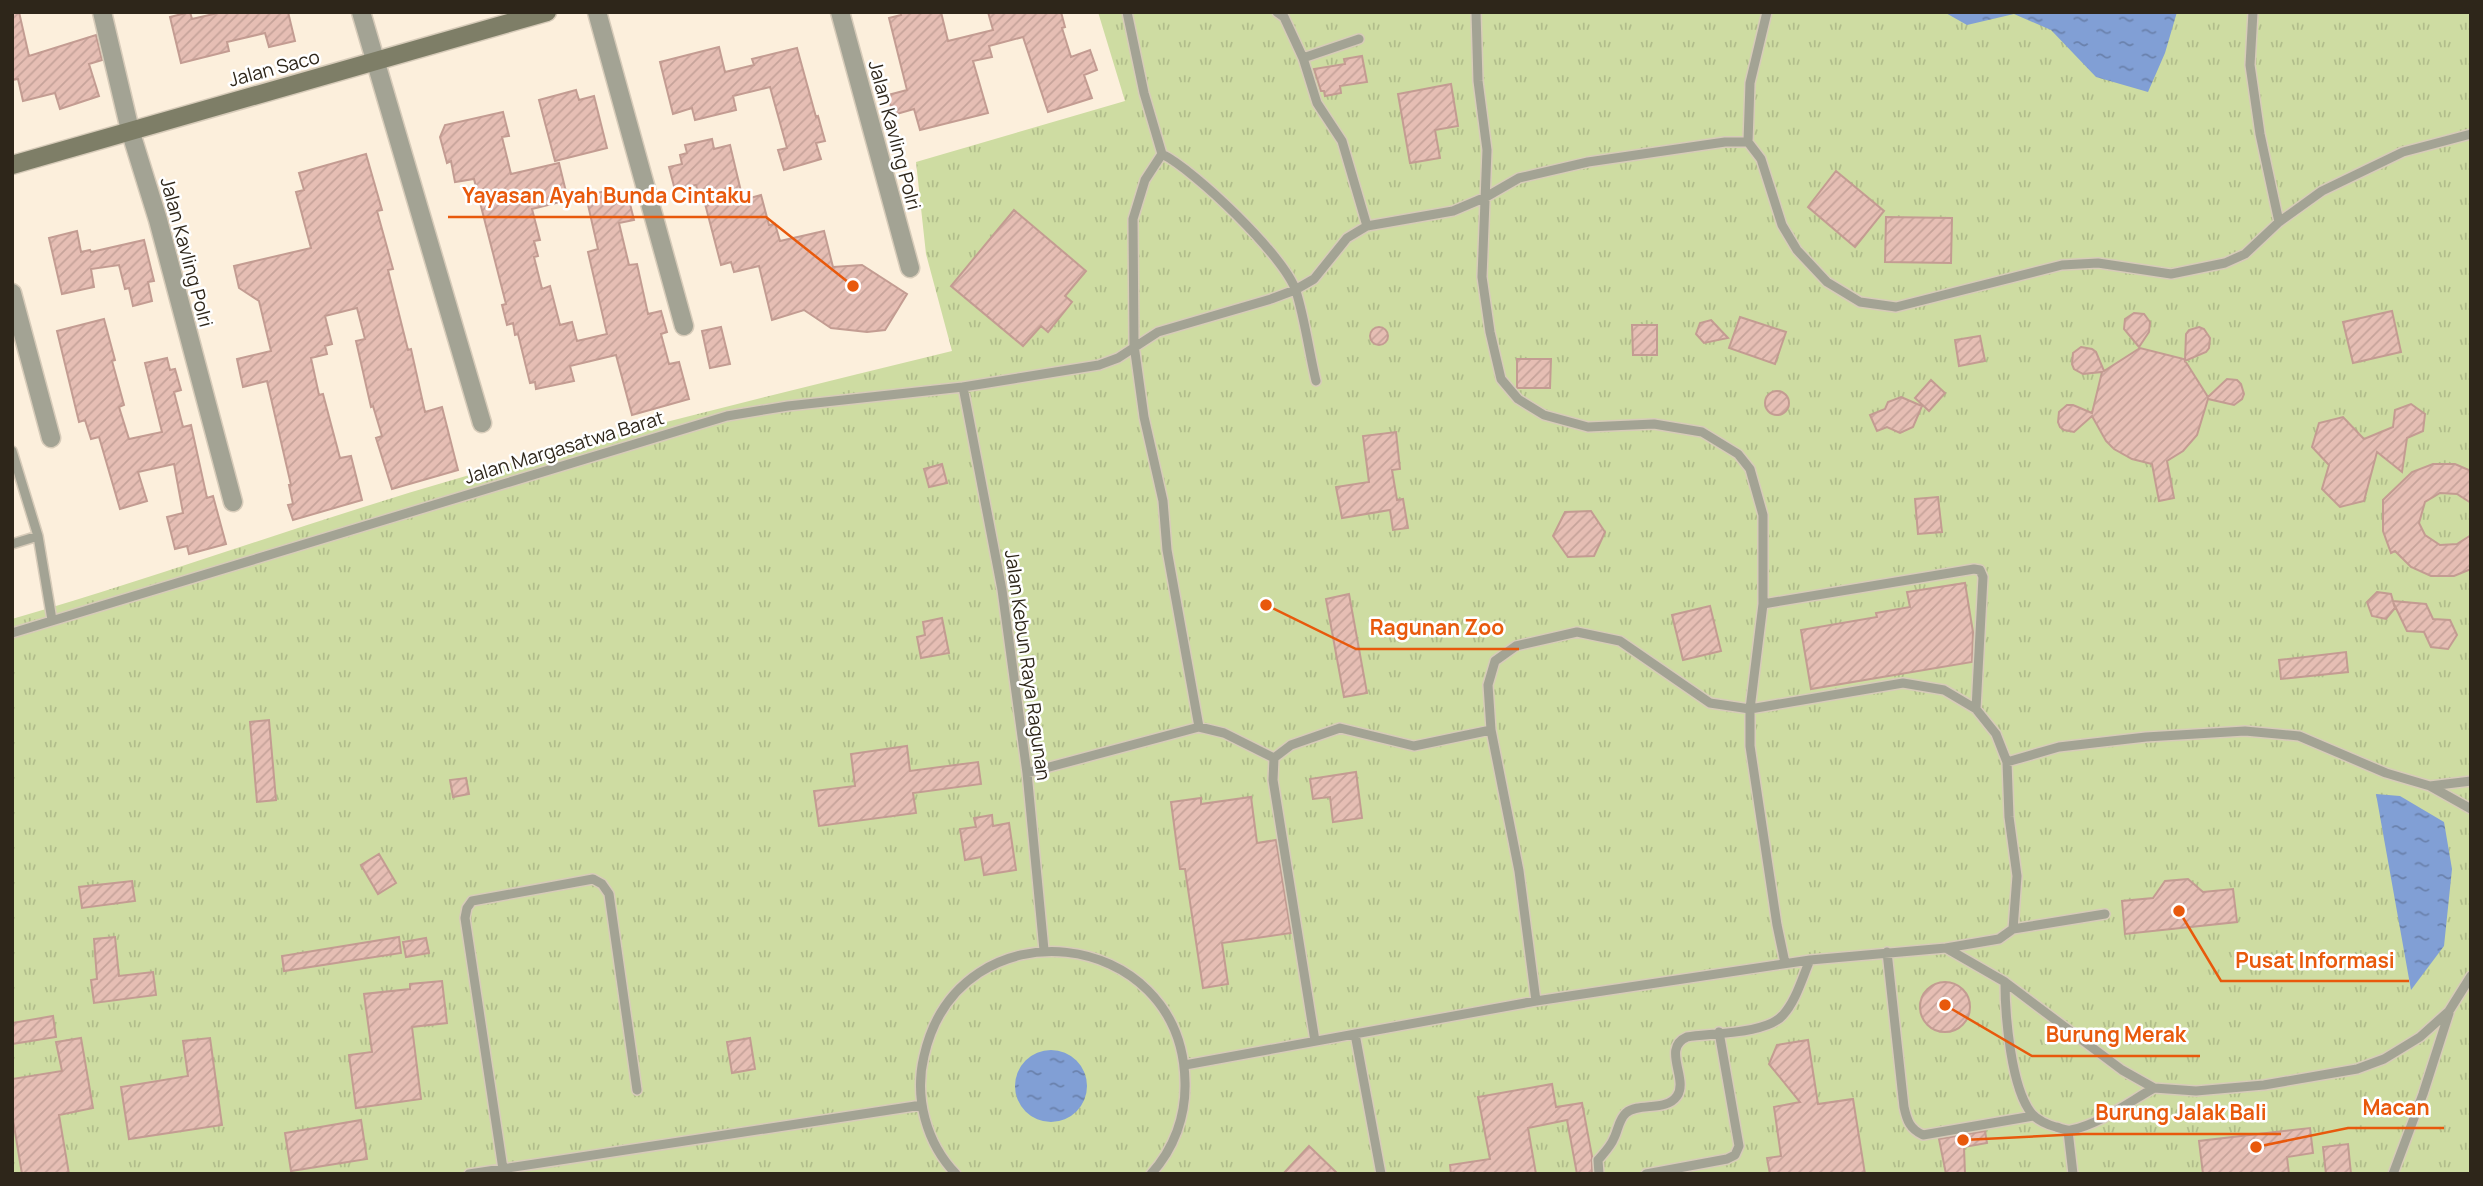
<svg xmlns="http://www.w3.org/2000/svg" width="2483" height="1186" font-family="Manrope,sans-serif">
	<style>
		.grass { fill: url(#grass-tufts) }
		.water { fill: url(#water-ripples) }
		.building { fill: url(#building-hatch); stroke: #c39c92; stroke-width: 2 }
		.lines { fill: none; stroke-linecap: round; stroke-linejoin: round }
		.service-casing { stroke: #d7cbb9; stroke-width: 12 }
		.minor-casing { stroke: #d7cbb9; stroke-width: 21 }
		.secondary-casing { stroke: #d7cbb9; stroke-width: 21 }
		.service { stroke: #a3a394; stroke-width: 9 }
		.minor { stroke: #a3a394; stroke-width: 18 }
		.secondary { stroke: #7e7e67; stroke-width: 18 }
		.labels { text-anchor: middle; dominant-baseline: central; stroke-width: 5; stroke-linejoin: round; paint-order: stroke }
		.street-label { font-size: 19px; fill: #2e261a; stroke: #fff }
		.leader { fill: none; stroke: #e8590c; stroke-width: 2.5 }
		.callout-dot { fill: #e8590c; stroke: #fff; stroke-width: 2.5 }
		.callout-label { font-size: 21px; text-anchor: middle; font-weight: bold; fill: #e8590c; stroke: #fff; stroke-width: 5; stroke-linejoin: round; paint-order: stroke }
	</style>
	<defs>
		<pattern id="grass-tufts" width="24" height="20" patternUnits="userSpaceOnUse" patternTransform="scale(1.75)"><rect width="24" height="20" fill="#cedca2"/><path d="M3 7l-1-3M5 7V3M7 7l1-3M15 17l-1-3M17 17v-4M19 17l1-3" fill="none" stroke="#b1bd8b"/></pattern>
		<pattern id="water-ripples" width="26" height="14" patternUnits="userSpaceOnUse" patternTransform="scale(1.75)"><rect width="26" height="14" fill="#819fd5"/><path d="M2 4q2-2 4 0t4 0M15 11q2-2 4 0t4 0" fill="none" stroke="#6a81ac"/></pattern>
		<pattern id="building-hatch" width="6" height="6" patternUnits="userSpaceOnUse" patternTransform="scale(1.75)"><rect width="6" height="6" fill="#e6beb4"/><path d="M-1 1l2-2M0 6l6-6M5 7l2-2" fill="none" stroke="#c6a39a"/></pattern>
	</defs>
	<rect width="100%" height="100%" fill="#fcefdc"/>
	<path class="grass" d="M1098,12h1373v1162h-2459v-555c152,-44 301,-99 454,-143 160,-46 323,-85 486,-125l-26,-97 -10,-92 209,-61z"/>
	<path class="water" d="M1944,12h233l-12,41 -17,39 -52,-15 -45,-47 -37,-16 -47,11z
		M2376,794l24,2 44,26 8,47 -8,77 -33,44z
		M1015 1086a36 36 0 1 1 72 0a36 36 0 1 1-72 0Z"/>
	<path class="building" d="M12,12h7l10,44 67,-21 6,25 -13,4 10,32 -39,13 -5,-16 -32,8 -5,-22 -6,1z
		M190,12l2,7 30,-7h66l7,29 -26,6 -4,-14 -38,9 2,9 -48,12 -11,-46z
		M900,12h41l7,29 45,-11 -5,-18h73l4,15 -3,1 9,29 19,-7 7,20 -13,5 8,23 -44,14 -25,-75 -34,9 3,11 -19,4 15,52 -68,17 -6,-21 -21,6 -5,-20 19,-5 -18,-72 12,-3z
		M719,47l6,25 29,-7 -2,-6 45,-11 19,69 2,-1 7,25 -9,2 5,16 -37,11 -6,-20 9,-2 -17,-61 -37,9 3,14 -41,10 -3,-12 -19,6 -13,-52z
		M1362,56l5,26 -27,4 1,7 -16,3 -1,-5h-3l-7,-22 31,-5 -1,-5z
		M1451,84l7,42 -23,4 5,28 -30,5 -12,-69z
		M576,90l3,10 15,-4 13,52 -52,13 -16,-61z
		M503,112l6,24 -7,1 9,37 48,-11 9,37 -36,9 8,31 -6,1 4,15 -4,1 8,32 8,-3 10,39 12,-3 5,19 30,-7 -19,-82 10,-3 -12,-53 23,-6 3,14 17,-4 5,20 -15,3 10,42 8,-1 11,50 13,-3 6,21 -6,2 8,30 10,-2 10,37 -57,16 -16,-60 -46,11 4,15 -38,8 -1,-7 -5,1 -12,-49 -3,1 -2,-12 -6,2 -5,-20 4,-1 -32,-125 -19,3 -4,-21 -4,2 -7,-26 5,-12z
		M712,139l2,10 16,-4 13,55 18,-5 8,30 6,-1 5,17 44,-10 9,36 29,-2 45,29 -22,36 -18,2 -36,-4 -27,-18 -32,10 -13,-54 -25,6 -3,-10 -10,3 -18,-69 -4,1 -3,-12 -21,5 -6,-23 13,-3 -2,-9 7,-2 -2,-8z
		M366,154l16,56 -5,1 16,58 -5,1 20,80 3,-1 14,63 17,-5 16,63 -66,19 -16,-51 6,-2 -9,-30 -2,1 -15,-66 9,-2 -8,-31 -32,8 7,28 -7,2 2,8 -16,4 8,37 4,-1 17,64 11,-2 11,44 -69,20 -5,-15 5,-1 -4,-19h2l-24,-104 -24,6 -6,-28 34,-8 -12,-50 -20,-13 -5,-22 77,-18 -15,-56 8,-2 -5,-17z
		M1836,171l48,40 -29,36 -47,-40z
		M1014,210l72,61 -21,25 7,6 -24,30 -7,-6 -18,20 -72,-60z
		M1886,217l66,1 -1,45 -66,-1z
		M77,231l4,21 9,-2 1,2 53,-12 10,41 -6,1 4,19 -19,5 -4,-18 -4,1 -6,-24 -28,4 3,18 -32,7 -13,-56z
		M2392,311l9,41 -48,11 -10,-41z
		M2134,313l10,1 6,8 -1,10 -10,15 -15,-18 1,-10z
		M1740,317l46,15 -11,32 -46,-16z
		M104,319l11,41 -3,1 12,44 -5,2 10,32 33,-7 -17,-69 22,-5 3,12 5,-1 6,21 -7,2 9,35 8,-2 16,73 6,-2 13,48 -37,10 -2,-8 -12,3 -8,-32 16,-4 -9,-49 -36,8 9,29 -27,8 -21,-72 -8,2 -6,-19 -6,2 -22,-91z
		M1711,320l17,18 -24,5 -8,-9 4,-11z
		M1632,325h25v30h-24z
		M1370 336a9 9 0 1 1 18 0a9 9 0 1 1-18 0Z
		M721,327l9,37 -20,4 -8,-37z
		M2199,327l5,2 6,9 -1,10 -3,4 -21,9 1,-27 3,-4z
		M1980,336l5,25 -26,5 -4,-26z
		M2081,347l11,2 4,3 8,19 36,-23 44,11 24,38 19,-18 10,1 4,4 3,10 -2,5 -8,6 -26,-6 -11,36 -14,16 -16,10 7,37 -15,3 -7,-37 -20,-5 -18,-10 -8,-8 -14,-25 -18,16 -10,-2 -4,-3 -2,-5 1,-10 8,-7h6l19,8 10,-41 -19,2 -9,-5 -2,-5 1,-11z
		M1517,359h34l-1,29h-33z
		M1931,380l14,13 -16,18 -14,-13z
		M1765 403a12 12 0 1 1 24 0a12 12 0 1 1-24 0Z
		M1901,397l21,9 -9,21 -13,6 -13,-6 -10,4 -7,-16 15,-6 3,-7z
		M2411,404l14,10 -2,17 -16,7 -5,34 -25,-20 -13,49 -24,6 -18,-18 7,-24 -17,-18 7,-24 24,-6 21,22 29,-12 2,-17z
		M1396,432l4,37 -8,1 5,30 6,-1 5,29 -15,2 -3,-20 -48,8 -6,-31 33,-5 -6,-46z
		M942,464l5,19 -18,4 -5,-18z
		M2433,464h22l16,7v32l-14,-9 -17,-1 -15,9 -6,21 6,12 15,10 17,-1 14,-9v34l-17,7h-23l-20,-9 -16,-16 -4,2 -8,-22v-31l29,-28z
		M1938,497l4,35 -24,2 -3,-35z
		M1591,511l14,21 -11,24 -26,1 -15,-21 12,-24z
		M1965,583l8,49 -1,30 -161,27 -10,-59 76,-13 -1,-4 34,-6 -3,-15z
		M2377,592l14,2 2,7 33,3 7,15 17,1 7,15 -9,14 -17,-2 -7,-15 -17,-1 -14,-29 2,6 -9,11 -14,-3 -5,-14z
		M1349,594l18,99 -23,4 -18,-98z
		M1710,606l11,45 -38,9 -11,-45z
		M942,618l7,35 -28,5 -4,-21 8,-2 -2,-13z
		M2346,652l2,20 -67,7 -2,-19z
		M269,720l7,80 -19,2 -7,-80z
		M907,746l3,25 68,-9 3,22 -68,9 3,20 -97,13 -5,-35 41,-5 -4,-32z
		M1356,772l6,46 -29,4 -3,-25 -17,2 -3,-20z
		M466,778l3,16 -16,3 -3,-17z
		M1251,797l6,46 19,-3 15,93 -69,10 6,41 -25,4 -18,-119h-5l-9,-67 30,-4v6z
		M992,815l1,11 16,-3 7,47 -32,5 -3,-18 -16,3 -5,-31 16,-2 -2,-9z
		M379,854l17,29 -18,11 -17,-29z
		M2188,879l15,13 30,-3 4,33 -112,12 -3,-33 31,-3 12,-17z
		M132,881l3,20 -53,7 -3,-21z
		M115,937l4,39 34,-4 3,23 -62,8 -3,-23 6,-1 -3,-40z
		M399,937l2,16 -117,18 -2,-15z
		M426,938l3,15 -23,4 -3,-15z
		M442,981l5,42 -35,4 9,72 -65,9 -7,-53 23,-3 -8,-58 46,-5v-5z
		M1920 1007a25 25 0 1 1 50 0a25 25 0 1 1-50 0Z
		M53,1016l3,21 -44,7v-21z
		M81,1038l12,70 -34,7 10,59h-47l-10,-60v-35l50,-8 -6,-29z
		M210,1038l12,87 -93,14 -8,-52 67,-11 -5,-35z
		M750,1038l5,31 -23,4 -5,-31z
		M1808,1040l10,64 35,-5 12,75h-95l-3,-16 14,-2 -7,-49 26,-5 -31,-38 8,-19z
		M1552,1084l4,23 26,-4 10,53v18h-15l-10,-54 -39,8 8,46h-85l-1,-9 40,-6 -12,-62z
		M361,1120l6,39 -76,12 -6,-38z
		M2310,1128l3,25 -26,4 2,17h-86l-4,-33z
		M1985,1131l2,12 -23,4 1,27h-19l-7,-35z
		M2348,1144l3,30h-25l-3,-27z
		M1309,1146l29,28h-55z"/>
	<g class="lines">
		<defs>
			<path id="service" d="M1127,12l17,81 18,61c34,17 122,102 134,137 9,29 13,61 20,90
				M1277,12l7,5 19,41 14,45 25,38 25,85
				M1476,12l2,69 9,69 -5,127 8,55 11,47 17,20 26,16 44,12 66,-3 48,8 36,22 12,15 13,46v89l-13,105v37l27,179 8,38
				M2253,12l-3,53 10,69 19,88
				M1303,58l56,-19
				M1748,142l2,-59 17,-71
				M1162,154l-17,26 -12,39 1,126 10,72 19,84 4,49 32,177 25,6 50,25 -1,22 42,261
				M963,387l39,203 25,183 17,177
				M12,451l26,85 14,84
				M12,544l26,-8
				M1763,604l211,-35 6,1 3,7 -7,132
				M12,633l715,-217 61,-10 175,-19 136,-22 19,-7 40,-26 113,-33 24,-9 19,-11 33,-41 20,-12 86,-15 33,-14 33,-19 69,-16 137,-20h23l13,17 21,66 15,25 30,32 33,20 36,5 166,-42 36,-2 73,11 54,-11 20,-9 34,-32 43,-31 81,-39 68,-18
				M1274,758l17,-13 49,-17 74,18 77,-16
				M2007,762l52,-15 87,-10 99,-6 54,5 87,37 44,13 41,-5
				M1027,773l172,-46
				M2430,786l41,23
				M2013,929l92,-15
				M1887,952l17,155c3,14 6,22 19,28l110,-19
				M2005,982c0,33 6,107 27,132 5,6 16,11 24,13 5,1 10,4 15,3 29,-6 58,-28 83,-42
				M1536,1001l-17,-130 -28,-141 -3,-45 7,-24 21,-15 61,-14 43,9 90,62 40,6 153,-26 41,7 32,19 20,25 11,28 2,55 8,59 -4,53 -14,10 -53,9
				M1355,1034l26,140
				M1185,1065l351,-64 274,-41 136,-12 59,34 117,88 32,18 42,3 68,-6 93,-16 27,-10 36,-22 29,-26 22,-35
				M2068,1131l5,43
				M503,1169l-38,-251 2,-10 5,-7 121,-22 9,5 7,10 28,196
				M469,1174l453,-69
				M956,1174c-30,-31 -42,-77 -32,-118 35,-155 258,-130 261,26 1,34 -11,67 -34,92
				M1599,1174l-1,-14c6,-7 13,-14 16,-22 4,-8 5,-19 12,-25 13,-11 40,-1 51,-17 12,-17 -16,-48 10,-59 25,-4 80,-3 96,-22 13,-14 19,-37 27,-55
				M1646,1174l81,-15 8,-4 4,-9 -20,-114
				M2393,1174l30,-80 26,-81"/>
			<path id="minor" d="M102,12l28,118 28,90 75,282
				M361,12l121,411
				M597,12l87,314
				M840,12l70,256
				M12,293l39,145"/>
			<path id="secondary" d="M12,165l535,-153"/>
		</defs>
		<use href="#service" class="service-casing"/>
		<use href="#minor" class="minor-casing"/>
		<use href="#secondary" class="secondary-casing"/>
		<use href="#service" class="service"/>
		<use href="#minor" class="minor"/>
		<use href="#secondary" class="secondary"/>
	</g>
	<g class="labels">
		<g class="street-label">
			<text transform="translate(274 68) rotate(-15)">Jalan Saco</text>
			<text transform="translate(895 135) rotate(75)">Jalan Kavling Polri</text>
			<text transform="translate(187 252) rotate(75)">Jalan Kavling Polri</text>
			<text transform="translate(564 447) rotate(-17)">Jalan Margasatwa Barat</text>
			<text transform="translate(1028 665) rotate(82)">Jalan Kebun Raya Ragunan</text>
		</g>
	</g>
	<path class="leader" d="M853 286L766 217H448M1266 605L1356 649H1519M2179 911L2221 981H2409M1945 1005L2032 1056H2200M2256 1147L2348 1128H2444M1963 1140L2082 1134H2281"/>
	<g class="callout-dot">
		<circle cx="853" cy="286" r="7"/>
		<circle cx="1266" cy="605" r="7"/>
		<circle cx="2179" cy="911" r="7"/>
		<circle cx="1945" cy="1005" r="7"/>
		<circle cx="2256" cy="1147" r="7"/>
		<circle cx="1963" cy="1140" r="7"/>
	</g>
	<g class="callout-label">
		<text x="607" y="203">Yayasan Ayah Bunda Cintaku</text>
		<text x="1437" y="635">Ragunan Zoo</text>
		<text x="2315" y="968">Pusat Informasi</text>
		<text x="2116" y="1042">Burung Merak</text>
		<text x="2396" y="1115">Macan</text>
		<text x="2181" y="1120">Burung Jalak Bali</text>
	</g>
	<rect width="2483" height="1186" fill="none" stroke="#2e261a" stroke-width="28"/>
</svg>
